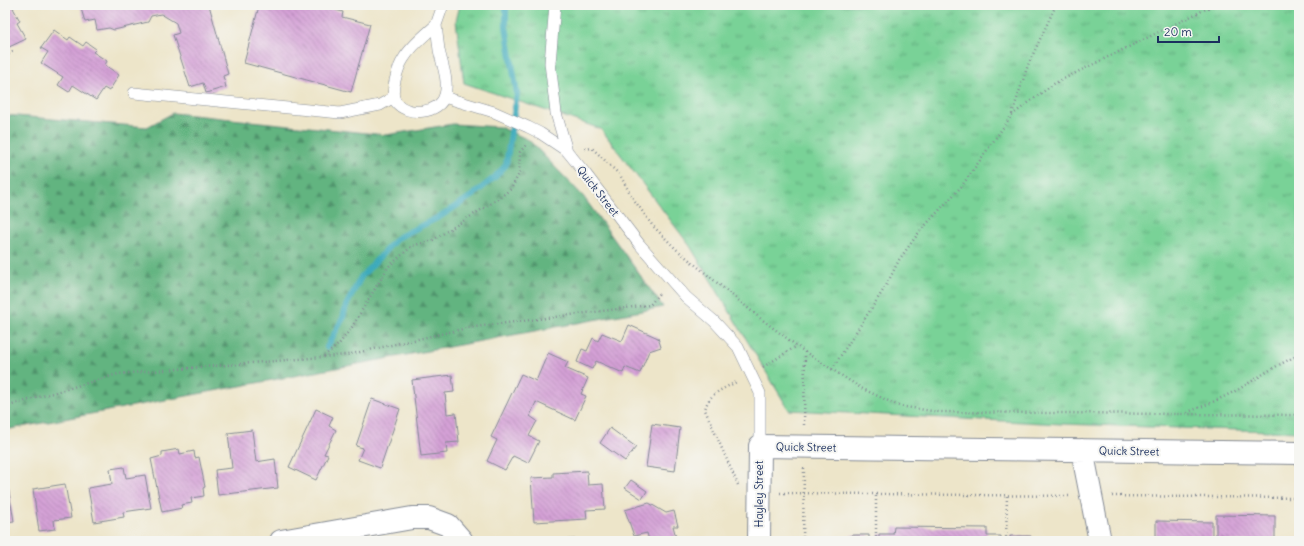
<svg xmlns="http://www.w3.org/2000/svg" width="1304" height="546" font-family="Delius,sans-serif">
	<style>
		.forest { fill: url(#forest-firs); stroke: #3e726f }
		.park { fill: url(#park-tufts); stroke: #4a807a }
		.lines { fill: none; stroke-linecap: round; stroke-linejoin: round }
		.stream { stroke: #3caabb; stroke-width: 6 }
		.building { fill: url(#building-back-hatch) }
		.service-casing { stroke: #848a94; stroke-width: 12 }
		.minor-casing { stroke: #848a94; stroke-width: 24 }
		.path { stroke: #848a94; stroke-width: 2.5; stroke-dasharray: 1 3; stroke-linecap: butt }
		.service { stroke: #fff; stroke-width: 11 }
		.minor { stroke: #fff; stroke-width: 22 }
		.labels { text-anchor: middle; dominant-baseline: central; stroke-width: 4; stroke-linejoin: round; paint-order: stroke }
		.street-label { font-size: 11px; fill: #1b2f5e; stroke: #f6f6f2 }
	</style>
	<defs>
		<pattern id="forest-firs" width="22" height="20" patternUnits="userSpaceOnUse"><rect width="22" height="20" fill="#62b480"/><path d="M5 1l3.5 6h-7zM16 11l3.5 6h-7z" fill="#50936c"/></pattern>
		<pattern id="park-tufts" width="24" height="20" patternUnits="userSpaceOnUse"><rect width="24" height="20" fill="#79d297"/><path d="M3 7l-1-3M5 7V3M7 7l1-3M15 17l-1-3M17 17v-4M19 17l1-3" fill="none" stroke="#62ab7e"/></pattern>
		<pattern id="building-back-hatch" width="6" height="6" patternUnits="userSpaceOnUse"><rect width="6" height="6" fill="#d4a0d6"/><path d="M-1 5l2 2M0 0l6 6M5-1l2 2" fill="none" stroke="#ab83b1"/></pattern>
	</defs>
	<rect width="100%" height="100%" fill="#f6f6f2"/>
	<filter id="ink" filterUnits="userSpaceOnUse"><feTurbulence type="fractalNoise" baseFrequency=".025" numOctaves="2"/><feDisplacementMap in="SourceGraphic" scale="8" xChannelSelector="R" yChannelSelector="G"/><feConvolveMatrix kernelMatrix="1 2 1 2 8 2 1 2 1" color-interpolation-filters="sRGB"/></filter>
	<filter id="wash" filterUnits="userSpaceOnUse"><feTurbulence type="fractalNoise" baseFrequency=".012" numOctaves="4" result="noise"/><feDisplacementMap in="SourceGraphic" scale="16" xChannelSelector="R" yChannelSelector="G"/><feGaussianBlur stdDeviation="0.9" result="paint"/><feColorMatrix in="noise" values="0 0 0 0 0 0 0 0 0 0 0 0 0 0 0 0 0 1.4 0 .05"/><feComposite in="paint" operator="in"/></filter>
	<g filter="url(#wash)">
		<rect width="100%" height="100%" fill="#ede5c9"/>
		<path class="forest" d="M173,113l213,22 67,-11 47,3 29,13 54,56 80,111 -658,123v-315l142,12z"/>
		<path class="park" d="M460,5h839v427l-237,-8 -273,-14 -99,-164 -89,-117 -137,-46 -8,-62z"/>
		<g class="lines">
			<path class="stream" d="M327,347l16,-29 3,-12 15,-29 36,-39 44,-22 32,-21 22,-18 11,-12 11,-71 -11,-68v-21"/>
		</g>
		<g id="blocks">
			<path class="building" d="M5,5h12l-4,3 7,13 -3,2 9,16 -19,9 -2,-4z
				M80,5h129l19,69 -5,2 3,11 -20,6 -3,-10 -13,4 -17,-52 6,-2 -3,-10 -15,-9 -10,2 -3,6 -34,8 -5,-2 -12,2 -2,-10 -10,2z
				M259,5h58l26,7 -1,5 28,7 -19,68 -107,-29 15,-57z
				M54,30l14,10 2,-3 13,9 3,-4 10,7 -3,3 14,9 -2,4 14,10 -10,16 -5,-3 -8,12 -23,-15 -4,7 -11,-7 5,-8 -22,-14 7,-11 -7,-4z
				M629,325l29,13 3,9 -12,4 -9,22 -15,-6 -2,6 -27,-12 -4,8 -15,-7 5,-13 5,2 6,-13 5,3 4,-8 20,8z
				M548,353l20,9 -3,6 23,10 -7,16 5,2 -11,24 -39,-18 -6,14 7,5 -8,15 10,5 -11,22 -15,-7 -8,14 -18,-9 10,-21 -6,-3 30,-63 15,7z
				M452,375l2,17 -9,1 2,21 9,-1 3,29 -13,1 1,10 -26,3 -9,-76z
				M372,399l28,10 -20,59 -22,-8 5,-12 -7,-2z
				M316,409l17,8 -4,9 7,4 -12,24 4,1 -12,25 -27,-13z
				M652,424l28,4 -5,43 -29,-4z
				M610,428l26,19 -11,14 -25,-18z
				M252,430l4,32 19,-3 3,29 -60,7 -3,-25 17,-2 -4,-35z
				M179,449l1,5 14,-3 1,7 4,-1 6,30 -2,1 1,8 -13,2 1,5 -11,2 1,3 -20,4 -11,-53 11,-3v-4z
				M124,467l2,11 19,-3 6,33 -28,4 1,5 -30,5 -6,-34 24,-4 -2,-15z
				M587,471l1,14 15,-1 2,25 -19,1 1,9 -53,3 -3,-44 22,-1v-4z
				M631,480l16,11 -5,8 -17,-11z
				M5,481h2l7,40 -9,1z
				M65,484l6,34 -17,2 1,9 -16,2 -6,-42z
				M649,503l17,10 8,-2 4,15h-5l4,15h-28l-2,-8 -13,3 -9,-26z
				M1216,515l59,1v25h-59z
				M1156,521l56,1v19h-56z
				M894,527l93,1v8h14v5h-122v-7h14z
				M851,535h18v6h-18z
				M1010,536h21v5h-21z
				M579,539v2h-29v-1z"/>
		</g>
	</g>
	<g filter="url(#ink)">
		<use href="#blocks" fill-opacity="0" stroke="#848a94" stroke-width="1"/>
		<g class="lines">
			<defs>
				<path id="service" d="M555,5l-5,58 6,50 11,38
					M436,25c1,8 2,17 3,25 3,14 10,31 6,45 -5,19 -38,22 -49,7 -7,-9 2,-35 8,-44 8,-13 21,-23 32,-33z
					M436,25l7,-20
					M134,93l206,20 40,-8 14,-8
					M444,97l50,15 34,15 12,6 27,18 18,22 55,72 46,52 28,24 24,26 22,46v53"/>
				<path id="minor" d="M1082,450l18,91
					M281,541l131,-23h17l19,7 14,16
					M759,541l1,-95 539,7"/>
			</defs>
			<use href="#service" class="service-casing"/>
			<use href="#minor" class="minor-casing"/>
			<path class="path" d="M5,56l9,-5
				M1012,114l16,-49 28,-60
				M585,149l7,-1 28,27 12,22 20,28 24,24 84,69 45,34 56,36 38,18 40,6 360,3
				M324,356l15,-12 13,-17 36,-60 24,-21 21,-6 59,-37 19,-14 8,-15 1,-22 7,-8
				M763,367l34,-21
				M832,369l54,-83 13,-26 21,-29 41,-44 51,-72 43,-32 159,-78
				M5,407l113,-33 229,-19 120,-27 183,-23 10,-13
				M1187,412c18,-6 35,-14 52,-23 20,-12 39,-25 60,-34
				M804,425l1,-73
				M738,485l-33,-75c3,-17 19,-21 33,-29
				M780,493l289,3
				M1112,496l187,2
				M803,541l1,-73
				M876,541v-47
				M1006,541l1,-46"/>
			<use href="#service" class="service"/>
			<use href="#minor" class="minor"/>
		</g>
	</g>
	<g class="labels">
		<g class="street-label">
			<text transform="translate(598 191) rotate(52)">Quick Street</text>
			<text transform="translate(806 447) rotate(1)">Quick Street</text>
			<text transform="translate(1129 451) rotate(1)">Quick Street</text>
			<text transform="translate(759 494) rotate(-90)">Hayley Street</text>
		</g>
	</g>
	<rect width="1304" height="546" fill="none" stroke="#f6f6f2" stroke-width="20"/>
	<path d="M1158 36v6h61v-6" fill="none" stroke="#1b2f5e" stroke-width="2"/>
	<text x="1164" y="36" font-size="12" fill="#1b2f5e" stroke="#f6f6f2" stroke-width="3" paint-order="stroke">20 m</text>
</svg>
